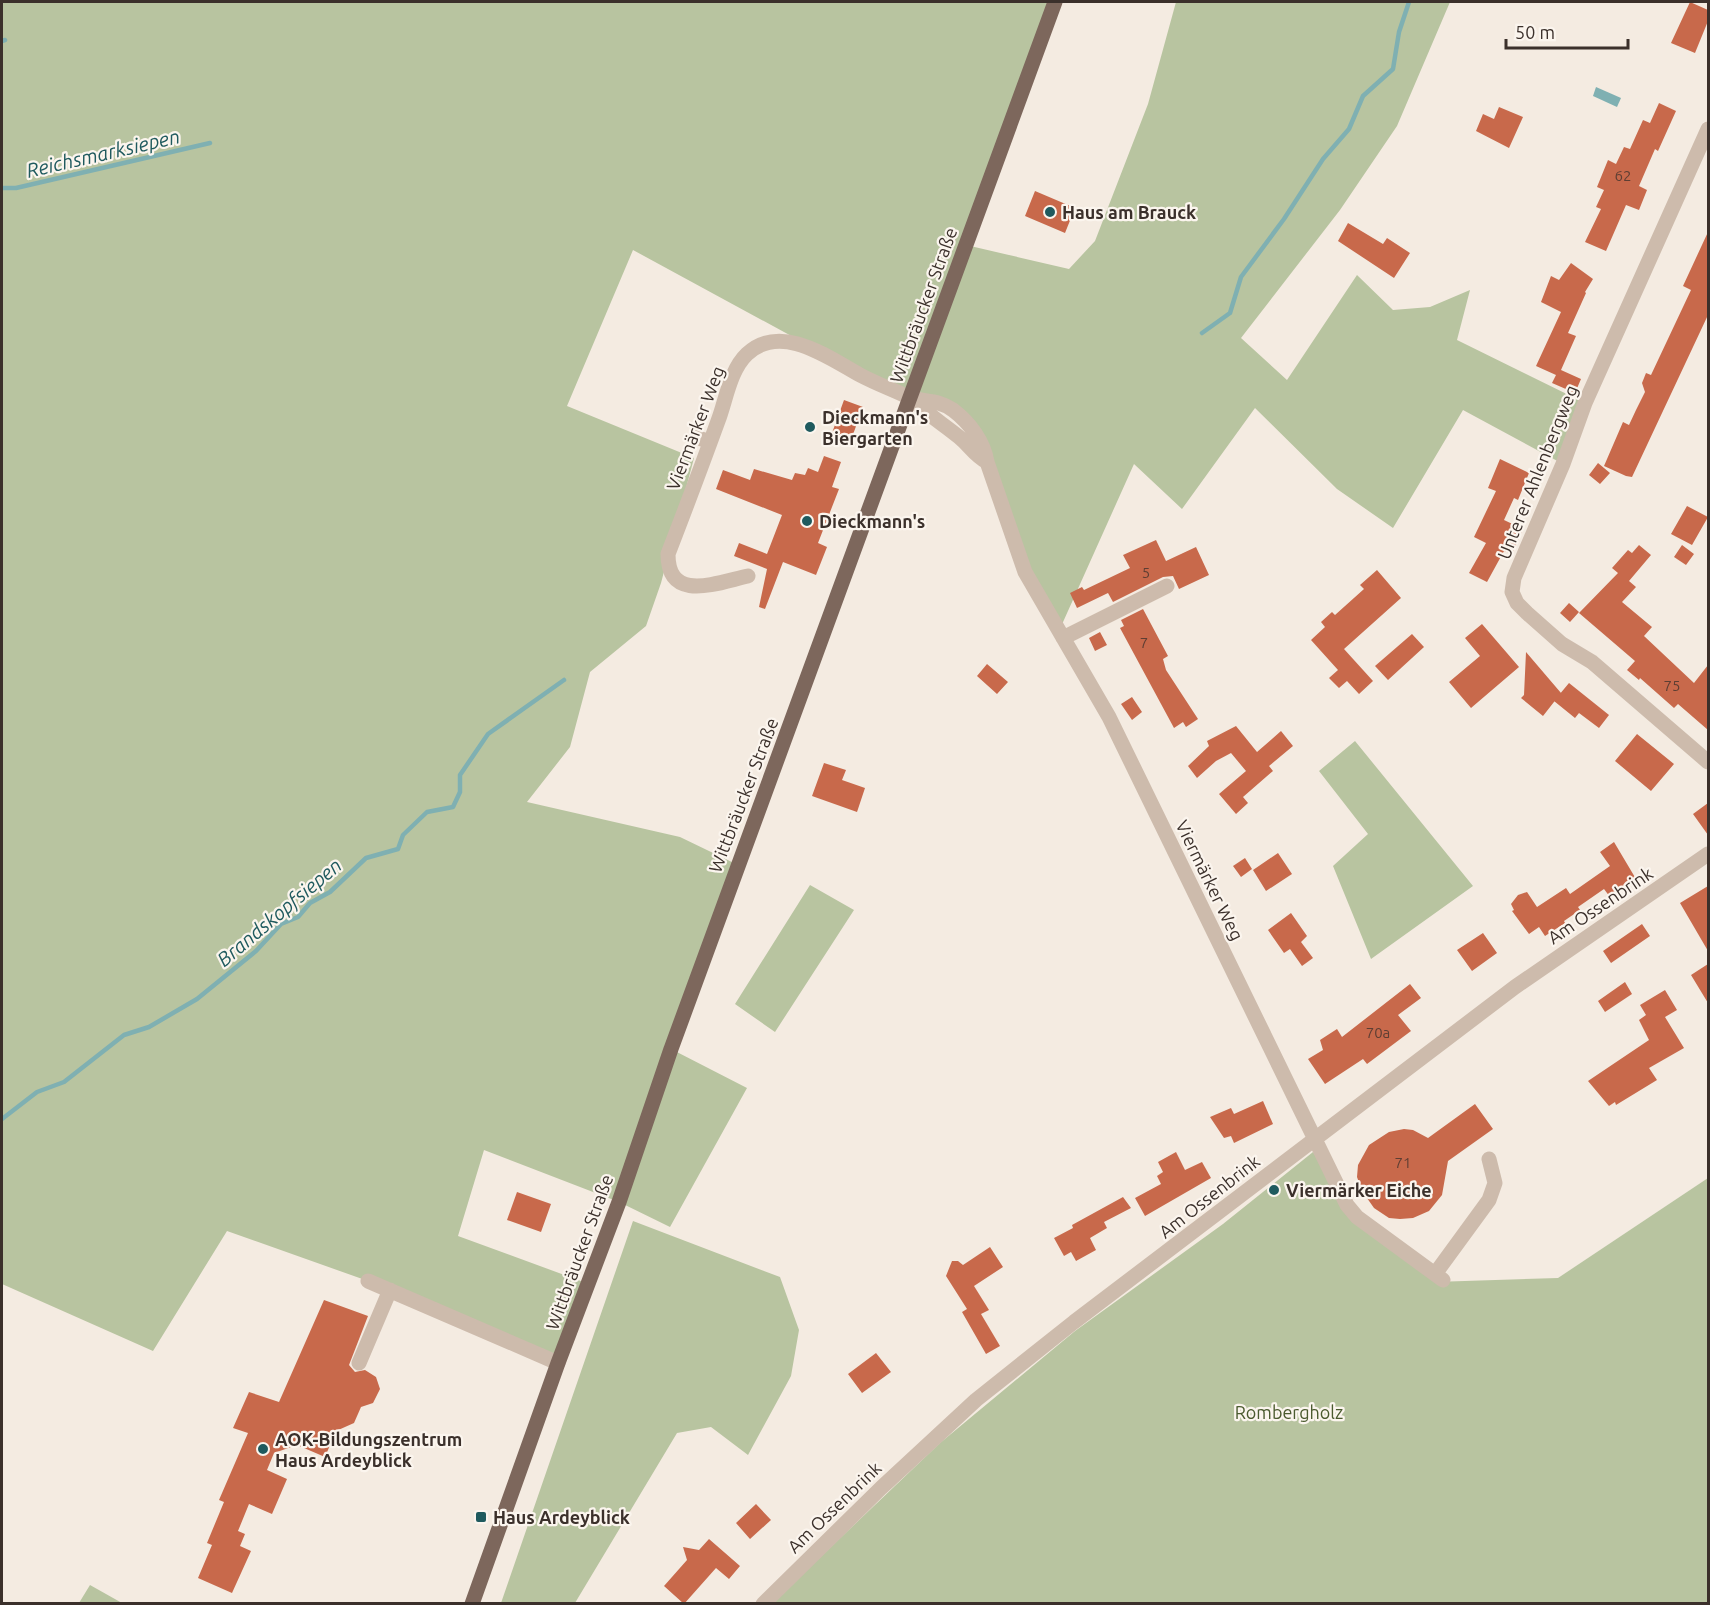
<svg xmlns="http://www.w3.org/2000/svg" width="1710" height="1605" font-family="Ubuntu,sans-serif">
	<style>
		.green { fill: #b8c4a0 }
		.water { fill: #7fb0b2 }
		.lines { fill: none; stroke-linecap: round; stroke-linejoin: round }
		.stream { stroke: #7fb0b2; stroke-width: 4.5 }
		.building { fill: #c8694b }
		.minor { stroke: #cdbbac; stroke-width: 15 }
		.major { stroke: #7d675c; stroke-width: 15 }
		.poi-dot { fill: #1f5a5e; stroke: #fbf5ee; stroke-width: 2 }
		.labels { text-anchor: middle; dominant-baseline: central; stroke-width: 4.5; stroke-linejoin: round; paint-order: stroke }
		.number-label { font-size: 15px; fill: #5e3e33 }
		.poi-label { font-size: 18px; font-weight: bold; fill: #3b302b; stroke: #fbf5ee; text-anchor: start }
		.street-label { font-size: 18px; fill: #3b302b; stroke: #fbf5ee }
		.park-label { font-size: 18px; fill: #4a5a2e; stroke: #fbf5ee }
		.water-label { font-size: 20px; font-style: italic; fill: #1f5a5e; stroke: #fbf5ee }
	</style>
	<rect width="100%" height="100%" fill="#f4ebe1"/>
	<path class="green" d="M2,2h1053l-89,243 103,24 26,-28 53,-137 28,-102h274l-53,124 -57,84 -99,128 46,42 70,-105 36,35 37,-3 40,-17 -13,50 128,63 -22,61 -100,-54 -70,118 -56,-39 -82,-81 -73,101 -48,-45 -75,167 -34,-59 -49,-138 -48,-35 -111,-49 -184,-100 -66,156 127,52 -33,125 -15,43 -56,46 -20,75 -43,55 153,35 58,28 -67,184 76,39 -77,139 -51,-25 -135,-52 -26,86 131,48 -31,79 -190,-82 -141,-50 -74,120 -151,-67z
		M1355,741l118,145 -102,73 -38,-93 35,-32 -49,-63z
		M810,885l44,25 -79,122 -40,-28z
		M1313,1152l47,65 74,65 124,-4 150,-100v425l-937,1 169,-161 135,-112 148,-107z
		M633,1221l147,56 19,53 -8,46 -43,79 -37,-28 -34,6 -102,170h-74z
		M90,1585l32,18h-43z"/>
	<path class="water" d="M1596,87l25,11 -4,9 -24,-11z"/>
	<g class="lines">
		<path class="stream" d="M2,41l3,-1
			M2,188h14l194,-45
			M1202,333l28,-20 11,-36 43,-58 39,-60 26,-30 14,-33 30,-27 6,-37 10,-30
			M2,1119l35,-27 27,-10 60,-47 25,-8 48,-28 59,-48 25,-27 17,-7 12,-14 20,-11 36,-34 32,-9 5,-14 24,-23 26,-5 7,-15v-17l28,-41 76,-54"/>
	</g>
	<path class="building" d="M1690,2l18,8v11l-13,32 -24,-10z
		M1659,103l17,8 -18,40 -3,-2 -16,37 8,4 -8,20 -13,-5 -20,46 -21,-9 16,-33 -5,-2 8,-17 -7,-3 11,-27 8,4 8,-17 6,2 13,-29 7,3z
		M1499,107l24,10 -14,31 -33,-17 7,-17 11,5z
		M1035,191l40,17 -10,25 -40,-17z
		M1348,223l35,21 4,-6 23,15 -16,25 -56,-37z
		M1708,232v83l-76,162 -6,-1 -22,-10 19,-44 6,3 7,-15 9,-18 -3,-9 4,-10 5,2 40,-85 -8,-4z
		M1571,263l22,16 -8,13 1,1 -18,40 8,3 -15,34 20,9 -6,14 -23,-10 4,-8 -20,-9 25,-54 -20,-10 10,-26 8,4z
		M844,400l19,7 -12,33 -19,-7z
		M824,456l17,6 -9,25 7,2 -21,54 9,4 -11,28 -33,-13 -18,47 -6,-2 8,-38 -33,-13 5,-13 28,11 15,-39 -66,-26 7,-19 27,10 4,-11 38,11 3,-7 10,2 3,-7 10,4z
		M1500,459l29,14 -11,27 -4,-2 -10,22 19,9 -11,25 -8,-3 -17,31 -18,-9 17,-30 -12,-6 22,-46 -8,-3z
		M1598,463l12,10 -10,11 -11,-9z
		M1687,506l21,11 -16,28 -21,-11z
		M1156,540l10,21 30,-14 13,28 -30,14 -6,-13 -10,1 -50,25 -5,-9 -31,15 -7,-15 12,-6 2,3 46,-22 -7,-13z
		M1639,545l12,10 -22,26 7,6 -14,15 30,25 -8,9 50,47 14,-18v65l-30,-26 -4,4 -34,-30 -1,2 -12,-10 8,-9 -56,-48 39,-40 -6,-5 16,-18 4,3z
		M1682,545l12,9 -8,11 -12,-8z
		M1377,570l24,28 -57,51 29,32 -14,13 -12,-13 -8,7 -10,-10 9,-8 -27,-30 14,-13 -4,-5 11,-10 3,3 29,-26 -4,-4z
		M1569,603l10,9 -9,10 -10,-9z
		M1143,609l25,47 -5,3 3,11 32,49 -12,8 -3,-5 -9,6 -54,-100 4,-2 -3,-6z
		M1482,624l37,43 -48,41 -22,-26 31,-26 -15,-18z
		M1100,632l7,13 -12,6 -6,-13z
		M1412,634l12,13 -36,33 -13,-14z
		M1526,652l35,41 -18,23 -22,-18 3,-3z
		M987,664l21,18 -11,12 -20,-18z
		M1569,683l40,32 -10,13 -20,-15 -4,5 -21,-17z
		M1132,697l10,15 -10,8 -11,-16z
		M1236,726l21,26 24,-21 12,15 -24,20 4,5 -30,26 5,6 -12,11 -17,-20 27,-23 -15,-18 -15,8 -19,17 -9,-12 21,-20 -2,-5z
		M1637,734l37,30 -23,27 -36,-30z
		M824,763l22,7 -4,10 23,8 -8,24 -45,-16z
		M1708,803v32l-15,-21z
		M1614,842l22,37 -26,18 -6,-8 -26,18 2,3 -16,11 1,2 -20,13 -6,-9 -10,7 -17,-23 2,-1 -3,-6 7,-9 9,-3 10,15 29,-19 4,6 40,-28 -10,-14z
		M1278,853l14,21 -26,17 -13,-21z
		M1245,858l7,11 -11,8 -8,-11z
		M1708,886v65l-28,-48z
		M1291,913l16,23 -6,6 12,16 -11,8 -12,-17 -6,4 -16,-23z
		M1642,924l8,12 -39,27 -8,-12z
		M1483,933l14,20 -25,18 -15,-21z
		M1708,964v39l-17,-28z
		M1625,982l7,12 -27,18 -7,-11z
		M1410,984l11,14 -23,17 13,16 -44,33 -4,-5 -38,25 -17,-25 15,-9 -3,-10 17,-11 5,8z
		M1665,990l12,20 -12,7 19,31 -35,20 8,12 -41,25 -1,-3 -6,4 -21,-25 61,-41 -10,-20 7,-5 -6,-10z
		M1263,1101l10,23 -39,19 -3,-7 -7,2 -14,-21 21,-9 3,6z
		M1475,1104l18,25 -45,32 -6,34 -13,16 -16,7 -13,1 -11,-1 -15,-10 -12,-17 -5,-14 1,-12 11,-20 20,-13 15,-3 9,1 15,8z
		M1176,1152l9,18 17,-8 9,16 -66,38 -10,-18 26,-14 -4,-8 6,-4 -5,-10z
		M517,1192l34,12 -10,28 -34,-12z
		M1123,1197l8,11 -27,14 3,6 -17,10 6,12 -20,11 -5,-9 -7,4 -10,-18 19,-10 -1,-3z
		M990,1247l13,20 -29,19 15,24 -8,4 19,32 -14,8 -24,-42 5,-3 -21,-33 6,-15h6l5,4z
		M324,1300l44,16 -19,49 6,7 10,-2 11,7 4,12 -7,14 -12,4 -7,16 -18,8 -11,26 -28,-12 -23,8 -7,17 20,9 -15,35 -23,-10 -11,27 7,3 -5,12 11,5 -19,42 -34,-15 14,-33 -5,-2 17,-41 -5,-2 29,-67 -15,-5 16,-36 30,10z
		M876,1353l15,19 -29,21 -14,-19z
		M756,1504l15,16 -21,19 -14,-16z
		M709,1539l31,27 -11,13 -13,-11 -32,36 -20,-18 23,-26 -4,-13 16,3z"/>
	<g class="lines">
		<path class="minor" d="M1708,129l-123,274 -22,61 -49,114 -2,14 5,11 10,10 35,31 30,18 116,100
			M910,397c15,16 32,26 49,40 10,8 16,19 28,25
			M696,437l14,5
			M748,576c-32,7 -80,27 -80,-22 17,-44 34,-89 50,-133 8,-21 12,-51 29,-67 34,-32 82,4 113,21 15,8 31,14 46,21 17,7 30,2 47,14 17,13 31,32 34,52l38,110 84,145 238,488 10,12 86,63
			M1063,638l104,-52
			M1435,1274l54,-74 6,-17 -6,-24
			M368,1281l190,82
			M359,1363l31,-73
			M763,1604l118,-116 95,-88 98,-78 441,-335 193,-133"/>
		<path class="major" d="M472,1604l86,-241 61,-161 52,-153 384,-1047"/>
	</g>
	<g class="poi-dot">
		<circle cx="1050" cy="212" r="6"/>
		<circle cx="810" cy="427" r="6"/>
		<circle cx="807" cy="521" r="6"/>
		<circle cx="1274" cy="1190" r="6"/>
		<circle cx="263" cy="1449" r="6"/>
		<rect x="475" y="1511" width="12" height="12" rx="3"/>
	</g>
	<g class="labels">
		<g class="number-label">
			<text x="1623" y="175">62</text>
			<text x="1146" y="572">5</text>
			<text x="1144" y="642">7</text>
			<text x="1672" y="685">75</text>
			<text x="1378" y="1032">70a</text>
			<text x="1403" y="1162">71</text>
		</g>
		<g class="poi-label">
			<text x="1062" y="212">Haus am Brauck</text>
			<text x="822" y="417">Dieckmann's<tspan x="822" dy="21">Biergarten</tspan></text>
			<text x="819" y="521">Dieckmann's</text>
			<text x="1286" y="1190">Viermärker Eiche</text>
			<text x="275" y="1439">AOK-Bildungszentrum<tspan x="275" dy="21">Haus Ardeyblick</tspan></text>
			<text x="493" y="1517">Haus Ardeyblick</text>
		</g>
		<g class="street-label">
			<text transform="translate(923 305) rotate(-70)">Wittbräucker Straße</text>
			<text transform="translate(695 428) rotate(-69)">Viermärker Weg</text>
			<text transform="translate(1537 472) rotate(-68)">Unterer Ahlenbergweg</text>
			<text transform="translate(743 795) rotate(-69)">Wittbräucker Straße</text>
			<text transform="translate(1210 880) rotate(64)">Viermärker Weg</text>
			<text transform="translate(1600 905) rotate(-34)">Am Ossenbrink</text>
			<text transform="translate(1209 1196) rotate(-38)">Am Ossenbrink</text>
			<text transform="translate(579 1252) rotate(-70)">Wittbräucker Straße</text>
			<text transform="translate(834 1507) rotate(-44)">Am Ossenbrink</text>
		</g>
		<g class="park-label">
			<text x="1289" y="1412">Rombergholz</text>
		</g>
		<g class="water-label">
			<text transform="translate(103 153) rotate(-13)">Reichsmarksiepen</text>
			<text transform="translate(279 912) rotate(-40)">Brandskopfsiepen</text>
		</g>
	</g>
	<rect width="1710" height="1605" fill="none" stroke="#3b302b" stroke-width="6"/>
	<path d="M1506 39v9h122v-9" fill="none" stroke="#3b302b" stroke-width="3"/>
	<text x="1515" y="39" font-size="18" fill="#3b302b" stroke="#fbf5ee" stroke-width="4.5" paint-order="stroke">50 m</text>
</svg>
